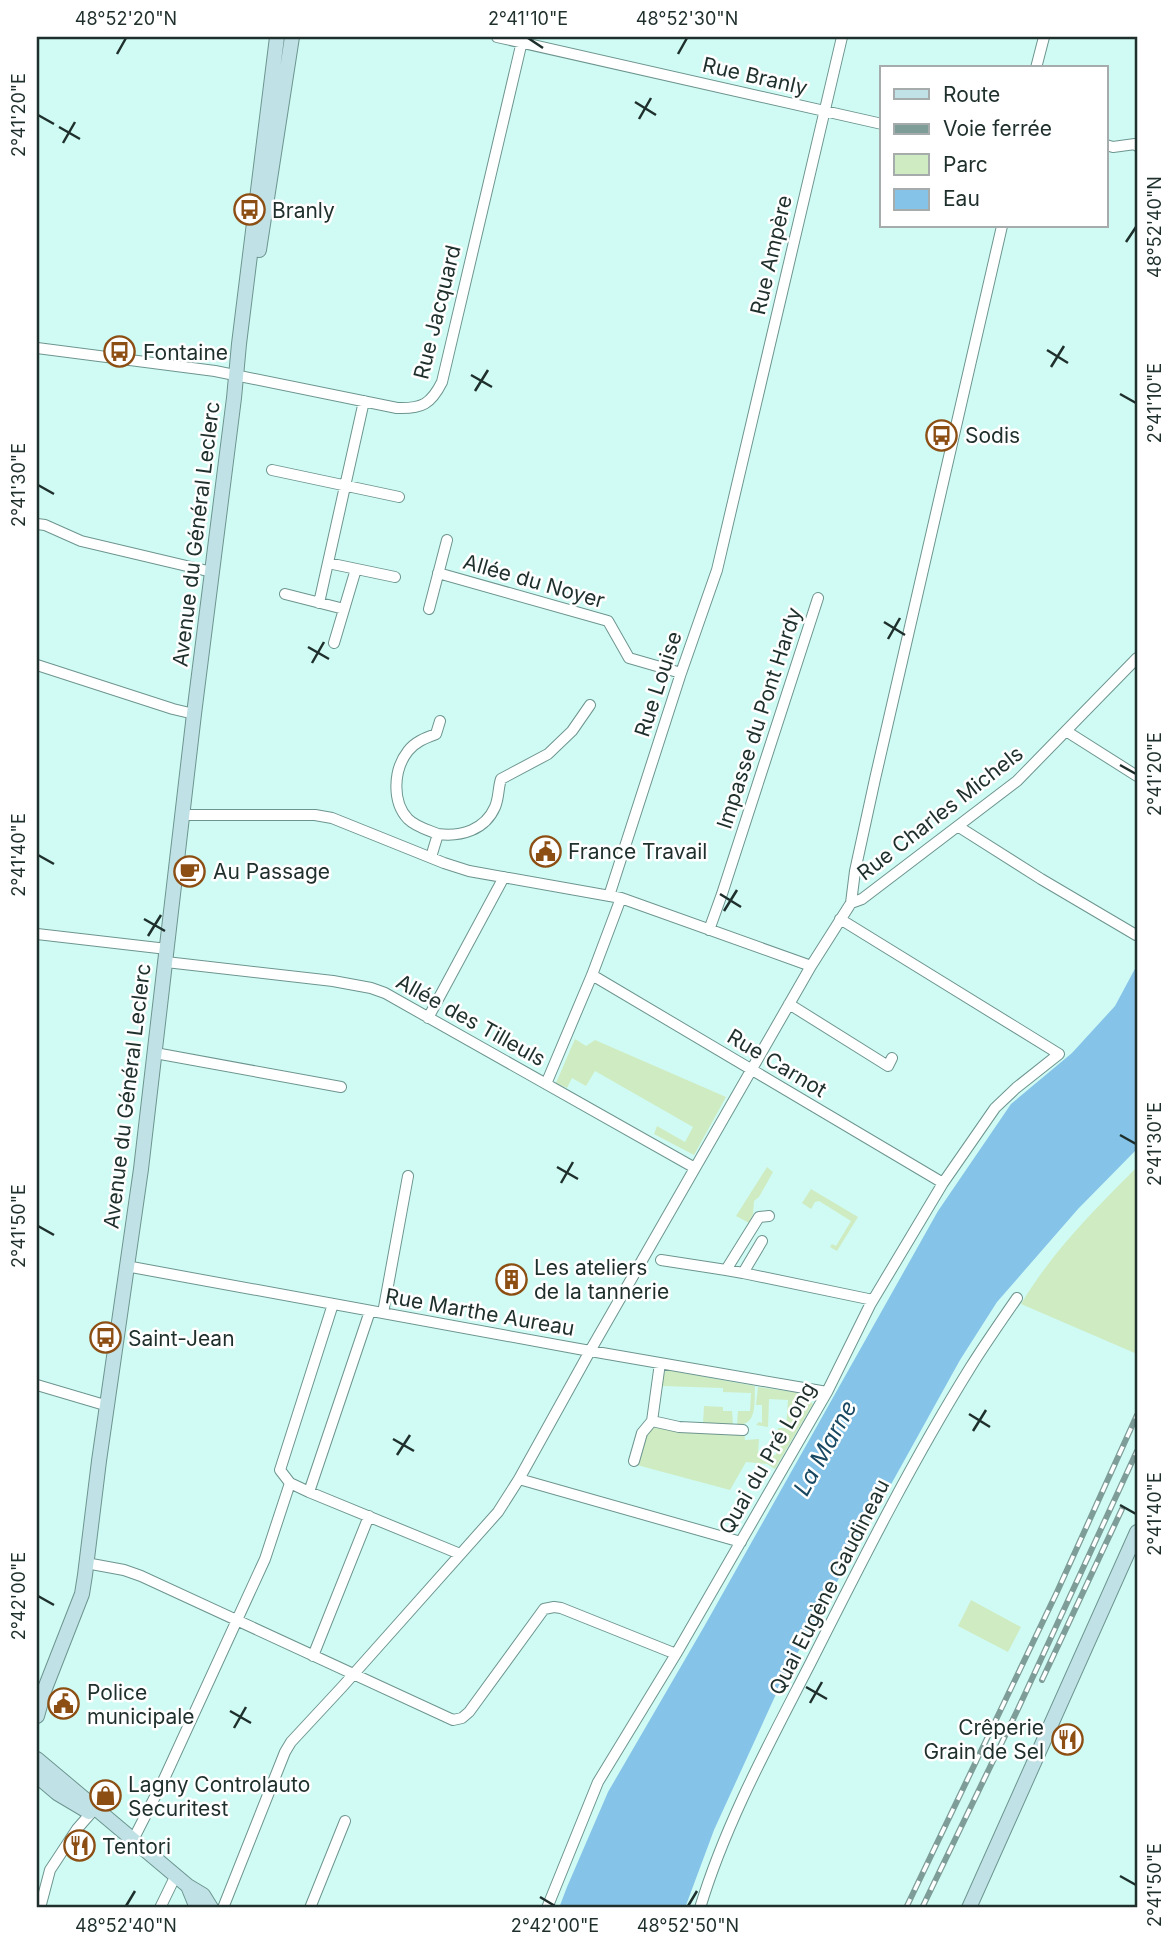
<svg xmlns="http://www.w3.org/2000/svg" width="1174" height="1945" font-family="Inter,sans-serif">
	<style>
		.green { fill: #cfebc1 }
		.water { fill: #86c3e8 }
		.lines { fill: none; stroke-linecap: round; stroke-linejoin: round }
		.minor-casing { stroke: #6d958f; stroke-width: 12 }
		.secondary-casing { stroke: #6d958f; stroke-width: 16 }
		.minor { stroke: #fff; stroke-width: 10 }
		.secondary { stroke: #c0e1e6; stroke-width: 14 }
		.rail-casing { stroke: #7e9d98; stroke-width: 6 }
		.rail { stroke: #fff; stroke-width: 3.5; stroke-dasharray: 10; stroke-linecap: butt }
		.ticks { fill: none; stroke: #1e2f2c; stroke-width: 2.5 }
		.labels { text-anchor: middle; dominant-baseline: central; stroke-width: 5; stroke-linejoin: round; paint-order: stroke }
		.street-label { font-size: 21px; fill: #1e2f2c; stroke: #fff }
		.poi-label { font-size: 21px; fill: #1e2f2c; stroke: #fff; text-anchor: start }
		.water-label { font-size: 23px; font-style: italic; fill: #174761; stroke: #fff }
		.neatline { fill: none; stroke: #1e2f2c; stroke-width: 2.5 }
		.ticks-label { font-size: 18px; text-anchor: middle; fill: #1e2f2c }
	</style>
	<rect width="100%" height="100%" fill="#d0fbf4"/>
	<path class="green" d="M575,1039l11,7 9,-6 131,57 -32,58 -40,-21 3,-8 28,16 8,-15 -98,-56 -9,15 -14,-8 -5,10 -11,-5z
		M767,1167l6,5 -14,25 -5,4 -1,13 -4,9 -13,-7z
		M1137,1167v187l-116,-50c31,-52 74,-95 116,-137z
		M811,1189l47,28 -21,34 -7,-4 2,-3 4,2 15,-25 -32,-20 -4,1 -4,7 -9,-6z
		M666,1370l89,16c-1,16 3,39 -18,39l1,-14h12l1,-18 -28,-1v-4l-61,-2v-6z
		M758,1387l43,6 12,11 -38,65 -8,-5 -21,-2 -16,28 -93,-25 11,-36 7,-1 89,4 1,8 14,-1 -1,15 18,1 2,-27h8l2,-28 -19,-1 -1,28 -12,-2 3,-3 3,1v-18h-6z
		M704,1406l19,1v4h9l1,14 -30,-1z
		M971,1600l50,27 -13,25 -50,-26z"/>
	<path class="water" d="M1137,965v184l-59,60 -81,93 -37,58 -178,321 -68,149 -29,78h-126l8,-21 41,-95 97,-167 233,-414 73,-107 61,-51 43,-47z"/>
	<g class="lines">
		<defs>
			<path id="minor" d="M497,37l385,87
				M1036,68l8,-31
				M1106,145l7,2 22,-3 2,2
				M37,348l178,23 182,37c25,1 34,-4 45,-26l81,-345
				M272,470l127,27
				M37,524l8,1 36,16 131,31
				M328,563l67,14
				M438,573l170,48 21,37 52,15
				M285,594l59,15
				M319,603l45,-202
				M429,609l18,-69
				M334,643l22,-74
				M37,665l136,44 21,5
				M1066,731l71,45
				M182,815h133l17,3 112,45 25,8 152,27 190,68
				M959,827l82,52 95,56
				M438,834c-10,-4 -22,-7 -30,-15 -16,-17 -15,-49 0,-68 7,-9 17,-13 28,-17l4,-13
				M431,857l7,-23c23,3 47,-4 57,-27 4,-9 3,-19 6,-28l47,-25 24,-23 18,-26
				M609,896l72,-223 36,-103 125,-533
				M851,903l11,-4 155,-118 120,-123
				M709,930l13,-36 96,-296
				M37,934l130,15
				M166,962l167,19 38,7 14,5 310,175
				M592,975l351,208
				M789,1004l99,62 4,-8
				M428,1018l76,-141
				M155,1053l186,34
				M546,1084l46,-109 29,-77
				M762,1241l-19,32 130,27
				M661,1260l65,10
				M126,1266l453,83 248,43
				M743,1273l-17,-3 33,-53 10,-1
				M333,1304l-53,166 10,13 19,9 151,62
				M383,1313l25,-137
				M660,1363l-8,58 27,6 64,3
				M37,1385l71,21
				M634,1461l8,-28 10,-12
				M519,1479l222,63
				M309,1492l61,-181
				M86,1563l38,7 17,6 312,144 9,-2 7,-6 75,-103 10,-2 7,1 115,46
				M313,1656l56,-140
				M133,1840l31,-61 101,-220 25,-76
				M40,1908l10,-38 27,-41 14,-16
				M160,1908l16,-33
				M223,1908l62,-156 6,-10 52,-56 155,-174 21,-33 71,-128 221,-385 40,-63 4,-32 20,-92 127,-553
				M310,1908l35,-87
				M547,1908l51,-126 78,-128 151,-262 43,-87 73,-122 52,-75 21,-20 43,-34 -219,-135
				M700,1908c26,-86 70,-166 111,-246 50,-99 100,-199 159,-294 15,-24 31,-47 47,-70"/>
			<path id="secondary" d="M259,250l33,-213
				M37,1716l7,-25 38,-97 3,-19 14,-114 42,-292 53,-455 40,-316 5,-54 38,-307
				M37,1759l151,127 15,9 8,13
				M37,1776l20,17 32,19
				M188,1886l9,22
				M969,1908l168,-376"/>
		</defs>
		<use href="#minor" class="minor-casing"/>
		<use href="#secondary" class="secondary-casing"/>
		<use href="#minor" class="minor"/>
		<use href="#secondary" class="secondary"/>
		<defs>
			<path id="rail" d="M1042,1680l80,-171
				M906,1908l151,-316 80,-177
				M922,1908l96,-199 119,-258"/>
		</defs>
		<use href="#rail" class="rail-casing"/>
		<use href="#rail" class="rail"/>
	</g>
	<path class="ticks" d="M528,38l15,10M117,54l9,-16M678,54l9,-16M635,102l21,13M38,115l16,9M639,119l12,-21M59,127l21,12M63,143l12,-21M1126,242l10,-15M1047,350l21,13M1051,367l13,-21M471,375l21,12M475,391l13,-21M1120,394l16,9M38,485l16,9M884,622l21,13M888,639l12,-21M308,647l21,12M312,663l12,-21M1120,765l16,9M38,855l16,9M720,894l21,13M724,911l13,-21M144,919l21,12M148,936l13,-21M1120,1135l16,9M557,1167l21,12M561,1183l12,-21M38,1226l16,9M969,1414l21,13M973,1431l13,-21M393,1439l21,12M397,1455l13,-20M1120,1505l16,9M38,1596l16,9M806,1687l21,12M810,1703l12,-21M230,1711l21,12M234,1728l12,-21M1120,1876l16,9M540,1897l15,9M126,1906l9,-15M688,1906l9,-15"/>
	<defs>
		<symbol id="bus-ring" viewBox="-11 -11 22 22"><circle r="9.5" fill="#fff" stroke="#8c4e12" stroke-width="1.5"/><path d="M-5-6H5V4H4V6H2V4H-2V6H-4V4H-5ZM-3.5-4V0h7V-4ZM-3.5 1.2v1.5H-2V1.2ZM2 1.2v1.5H3.5V1.2Z" fill="#8c4e12"/></symbol>
		<symbol id="civic-ring" viewBox="-11 -11 22 22"><circle r="9.5" fill="#fff" stroke="#8c4e12" stroke-width="1.5"/><path d="M-.6-6.5H3V-4.5H.6V-3L4-1V1h2V6H-6V1h2V-1L-.6-3ZM-1.2 2.5V6h2.4V2.5Z" fill="#8c4e12"/></symbol>
		<symbol id="cafe-ring" viewBox="-11 -11 22 22"><circle r="9.5" fill="#fff" stroke="#8c4e12" stroke-width="1.5"/><path d="M-5.5-4.5H6V0H3Q3 3.5 0 3.5H-2.5Q-5.5 3.5-5.5 0ZM3-3.2v2h1.7v-2ZM-6 4.5H4V6H-6Z" fill="#8c4e12"/></symbol>
		<symbol id="building-ring" viewBox="-11 -11 22 22"><circle r="9.5" fill="#fff" stroke="#8c4e12" stroke-width="1.5"/><path d="M-4-6H4V6H1V3H-1V6H-4ZM-2.5-4.3h1.7v1.8h-1.7ZM.8-4.3h1.7v1.8H.8ZM-2.5-1h1.7V.8h-1.7ZM.8-1h1.7V.8H.8Z" fill="#8c4e12"/></symbol>
		<symbol id="restaurant-ring" viewBox="-11 -11 22 22"><circle r="9.5" fill="#fff" stroke="#8c4e12" stroke-width="1.5"/><path d="M-5-6h1v4h1v-4h1v4h1v-4h1v5L-1.5 .5V6h-2V.5L-5-1ZM5-6V6H3V1.5H1.5Q1.5-4 5-6Z" fill="#8c4e12"/></symbol>
		<symbol id="shop-ring" viewBox="-11 -11 22 22"><circle r="9.5" fill="#fff" stroke="#8c4e12" stroke-width="1.5"/><path d="M-5-2.5h2.3a2.7 3.5 0 0 1 5.4 0H5L5.5 6h-11ZM-1.5-2.5h3a1.5 2.3 0 0 0-3 0Z" fill="#8c4e12"/></symbol>
	</defs>
	<g fill-rule="evenodd">
		<use href="#bus-ring" x="232" y="192" width="35" height="35"/>
		<use href="#bus-ring" x="102" y="334" width="35" height="35"/>
		<use href="#bus-ring" x="924" y="418" width="35" height="35"/>
		<use href="#civic-ring" x="528" y="834" width="35" height="35"/>
		<use href="#cafe-ring" x="172" y="854" width="35" height="35"/>
		<use href="#building-ring" x="494" y="1262" width="35" height="35"/>
		<use href="#bus-ring" x="88" y="1320" width="35" height="35"/>
		<use href="#civic-ring" x="46" y="1686" width="35" height="35"/>
		<use href="#restaurant-ring" x="1050" y="1722" width="35" height="35"/>
		<use href="#shop-ring" x="88" y="1778" width="35" height="35"/>
		<use href="#restaurant-ring" x="62" y="1828" width="35" height="35"/>
	</g>
	<g class="labels">
		<g class="street-label">
			<text transform="translate(755 76) rotate(13)">Rue Branly</text>
			<text transform="translate(771 255) rotate(-77)">Rue Ampère</text>
			<text transform="translate(437 312) rotate(-76)">Rue Jacquard</text>
			<text transform="translate(196 534) rotate(-83)">Avenue du Général Leclerc</text>
			<text transform="translate(534 581) rotate(16)">Allée du Noyer</text>
			<text transform="translate(658 684) rotate(-72)">Rue Louise</text>
			<text transform="translate(759 718) rotate(-72)">Impasse du Pont Hardy</text>
			<text transform="translate(940 813) rotate(-38)">Rue Charles Michels</text>
			<text transform="translate(471 1020) rotate(29)">Allée des Tilleuls</text>
			<text transform="translate(777 1063) rotate(31)">Rue Carnot</text>
			<text transform="translate(127 1096) rotate(-83)">Avenue du Général Leclerc</text>
			<text transform="translate(480 1312) rotate(10)">Rue Marthe Aureau</text>
			<text transform="translate(767 1458) rotate(-60)">Quai du Pré Long</text>
			<text transform="translate(829 1587) rotate(-63)">Quai Eugène Gaudineau</text>
		</g>
		<g class="poi-label">
			<text x="272" y="210">Branly</text>
			<text x="143" y="352">Fontaine</text>
			<text x="965" y="435">Sodis</text>
			<text x="568" y="851">France Travail</text>
			<text x="213" y="871">Au Passage</text>
			<text x="534" y="1267">Les ateliers<tspan x="534" dy="24">de la tannerie</tspan></text>
			<text x="128" y="1338">Saint-Jean</text>
			<text x="87" y="1692">Police<tspan x="87" dy="24">municipale</tspan></text>
			<text x="1044" y="1727" text-anchor="end">Crêperie<tspan x="1044" dy="24">Grain de Sel</tspan></text>
			<text x="128" y="1784">Lagny Controlauto<tspan x="128" dy="24">Securitest</tspan></text>
			<text x="102" y="1846">Tentori</text>
		</g>
		<g class="water-label">
			<text transform="translate(825 1448) rotate(-61)">La Marne</text>
		</g>
	</g>
	<rect width="1174" height="1945" fill="none" stroke="#ffffff" stroke-width="77"/>
	<rect x="880" y="66" width="228" height="161" fill="#ffffff" stroke="#a5acab" stroke-width="2"/>
	<rect x="894" y="89" width="35" height="10" fill="#c0e1e6" stroke="#a5acab" stroke-width="2"/>
	<text x="943" y="102" font-size="21" fill="#1e2f2c">Route</text>
	<rect x="894" y="124" width="35" height="10" fill="#7e9d98" stroke="#a5acab" stroke-width="2"/>
	<text x="943" y="136" font-size="21" fill="#1e2f2c">Voie ferrée</text>
	<rect x="894" y="154" width="35" height="21" fill="#cfebc1" stroke="#a5acab" stroke-width="2"/>
	<text x="943" y="172" font-size="21" fill="#1e2f2c">Parc</text>
	<rect x="894" y="189" width="35" height="21" fill="#86c3e8" stroke="#a5acab" stroke-width="2"/>
	<text x="943" y="206" font-size="21" fill="#1e2f2c">Eau</text>
	<rect x="38" y="38" width="1098" height="1868" class="neatline"/>
	<g class="ticks-label">
		<text x="126" y="25">48°52'20"N</text>
		<text x="528" y="25">2°41'10"E</text>
		<text x="687" y="25">48°52'30"N</text>
		<text transform="translate(19 115) rotate(-90)" y="6">2°41'20"E</text>
		<text transform="translate(1155 227) rotate(-90)" y="6">48°52'40"N</text>
		<text transform="translate(1155 403) rotate(-90)" y="6">2°41'10"E</text>
		<text transform="translate(19 485) rotate(-90)" y="6">2°41'30"E</text>
		<text transform="translate(1155 774) rotate(-90)" y="6">2°41'20"E</text>
		<text transform="translate(19 855) rotate(-90)" y="6">2°41'40"E</text>
		<text transform="translate(1155 1144) rotate(-90)" y="6">2°41'30"E</text>
		<text transform="translate(19 1226) rotate(-90)" y="6">2°41'50"E</text>
		<text transform="translate(1155 1514) rotate(-90)" y="6">2°41'40"E</text>
		<text transform="translate(19 1596) rotate(-90)" y="6">2°42'00"E</text>
		<text transform="translate(1155 1885) rotate(-90)" y="6">2°41'50"E</text>
		<text x="126" y="1932">48°52'40"N</text>
		<text x="555" y="1932">2°42'00"E</text>
		<text x="688" y="1932">48°52'50"N</text>
	</g>
</svg>
